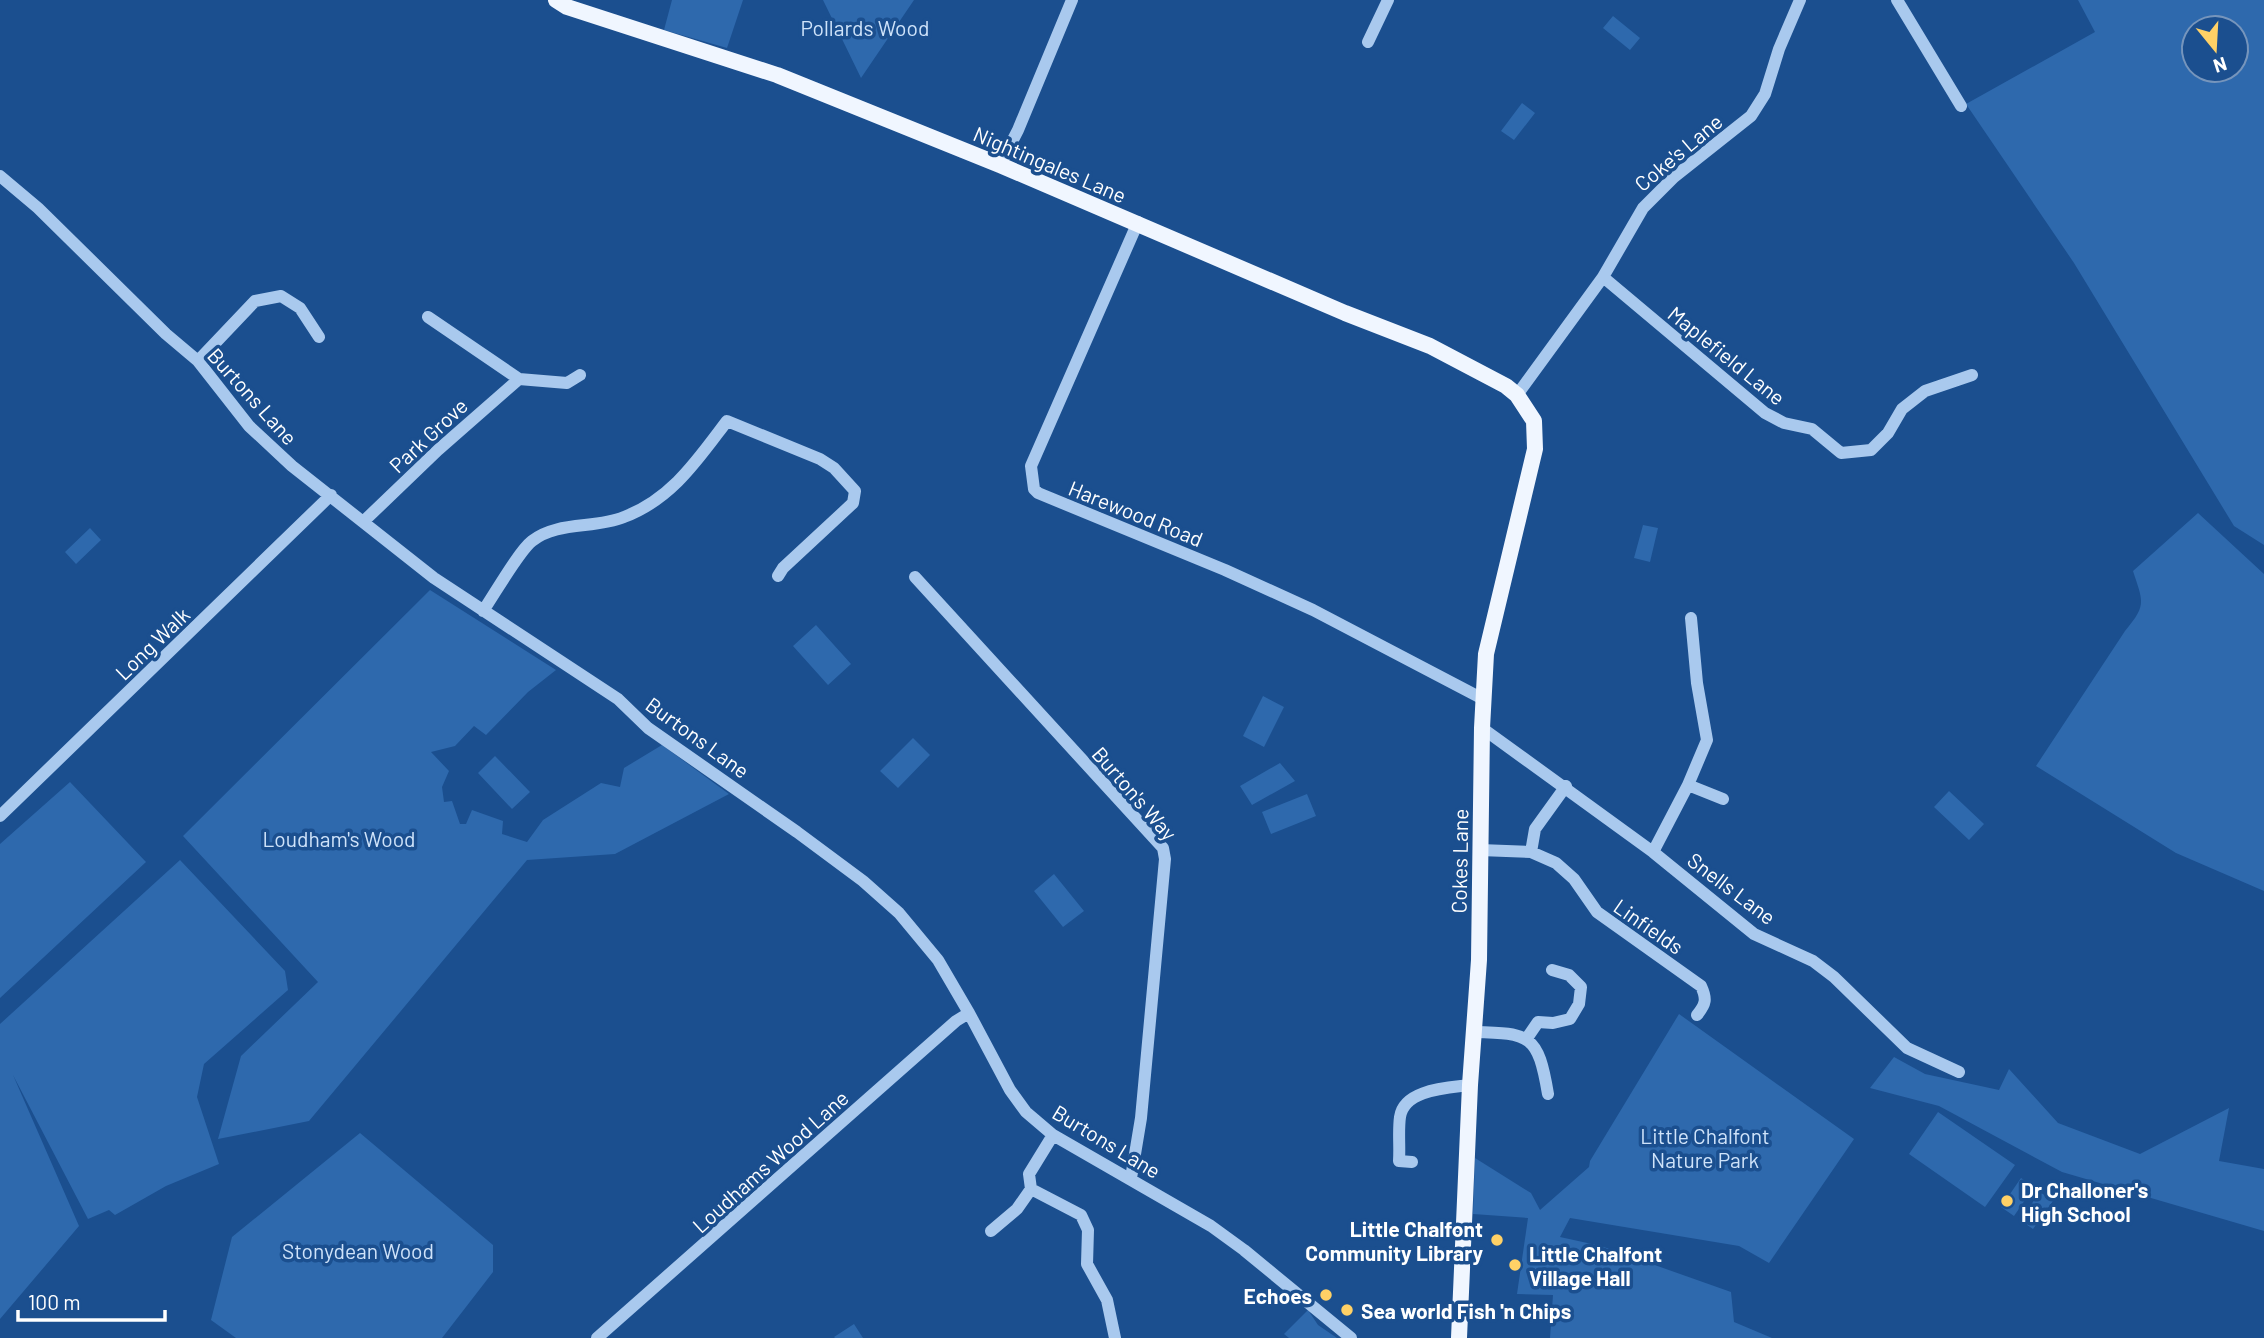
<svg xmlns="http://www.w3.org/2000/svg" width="2264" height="1338" font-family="Barlow,sans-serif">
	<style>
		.green { fill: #2e69ad; fill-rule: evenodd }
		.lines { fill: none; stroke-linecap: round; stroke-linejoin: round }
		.minor { stroke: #a9c9ee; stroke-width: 12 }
		.major { stroke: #f0f6ff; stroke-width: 16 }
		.poi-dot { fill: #ffd166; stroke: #1b4f8f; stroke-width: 2.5 }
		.labels { text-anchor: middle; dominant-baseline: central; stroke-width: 7; stroke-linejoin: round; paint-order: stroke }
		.park-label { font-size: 21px; fill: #cfe3fa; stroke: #1b4f8f }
		.street-label { font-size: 21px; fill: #fff; stroke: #1b4f8f }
		.poi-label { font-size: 21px; font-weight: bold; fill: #fff; stroke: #1b4f8f; text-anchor: start }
	</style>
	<rect width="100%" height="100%" fill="#1b4f8f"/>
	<path class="green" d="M672,0h71l-16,48 -63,-18z
		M823,0h91l-53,78z
		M2078,0h186v545l-30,-19 -160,-263 -108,-159 129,-72zM2194,28h42v42h-42z
		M1613,16l27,22 -10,12 -27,-22z
		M1522,103l13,10 -21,27 -13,-9z
		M2198,513l66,61v317l-88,-38 -140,-87 89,-135c22,-26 18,-29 8,-60z
		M1643,525l15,3 -8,34 -16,-4z
		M90,528l11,12 -25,24 -11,-12z
		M430,590l126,80 -28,22 -42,43 -12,-9 -19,20 -24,6 18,19 -7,16 2,15 8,-1 8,23h6l6,-14 31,11 -1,13 25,8 16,-22 58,-37 19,4 4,-19 38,-23 67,49 -114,60 -88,6 -218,261 -91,18 23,-83 77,-74 -135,-146z
		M816,625l35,39 -23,21 -35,-39z
		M1263,696l21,11 -20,40 -21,-11z
		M913,738l17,17 -32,33 -18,-17z
		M495,756l35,36 -18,17 -34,-36z
		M1280,763l15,18 -43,24 -12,-19z
		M70,782l76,80 -146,136v-154z
		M1949,791l35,33 -15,16 -35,-33z
		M1307,794l9,22 -45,18 -9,-22z
		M180,860l105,111 3,19 -84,74 -7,33 22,67 -53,22 -51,29 -6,-5 -21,9 -75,-144 66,151 -79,93v-295z
		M1054,874l30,37 -21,16 -29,-36z
		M1679,1014l175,125 -85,124 -30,-17 -169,-28 -10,19 41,9 130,46 3,30 38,16h-222l3,-43 -36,-1 11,-76 -55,-4 2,-56 56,35 9,17 49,-43 1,-6z
		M1894,1057l31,17 74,16 10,-21 49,54 82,31 89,-46 -10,53 45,8v62l-202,-59 -123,-66 -69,-18z
		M1938,1112l77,53 -30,42 -76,-53z
		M360,1133l133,112v27l-51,66h-206l-25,-18 21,-83z
		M2021,1178l13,9 -20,29 -13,-9z
		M2040,1192l13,9 -20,28 -13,-9z
		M1308,1310l10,15 19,13h-48l-5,-4z
		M854,1324l9,14h-28l-1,-1z"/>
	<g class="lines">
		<path class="minor" d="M1897,0l64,106
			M1368,42l20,-42
			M1000,165l18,-35 54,-130
			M0,176l38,32 128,126 32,27 51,65 43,40 142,112 184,121 30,29 149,104 66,49 36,32 39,47 31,53 41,77 16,22 27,23 158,91 33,24 107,88
			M1138,222l-107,244 3,23 4,4 187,77 88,40 170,89
			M1603,277l162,136 19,10 28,6 29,24 30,-3 17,-17 14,-24 23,-18 47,-16
			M428,317l91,62 48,4 13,-8
			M198,361l57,-60 26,-5 19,12 19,29
			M1517,395l86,-118 40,-69 31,-31 77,-61 14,-22 14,-45 21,-49
			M364,521l74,-71 81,-71
			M915,577l248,271 2,11 -24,259 -10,60
			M483,611c11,-16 36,-60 49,-70 25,-20 63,-12 92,-24 48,-18 74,-58 103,-96l93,38 14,9 21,23 -2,12 -70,65 -5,8
			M1482,728l171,124 101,82 59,27 21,16 73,71 52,24
			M1688,785l35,14
			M0,816l331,-321
			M1480,850l51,2 25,11 18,16 23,33 104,74c6,13 5,18 -4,29
			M1531,852l4,-23 31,-43
			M1653,852l35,-67 19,-45 -10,-57 -6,-65
			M1473,1032c58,1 65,3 75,62
			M1527,1038l11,-16 15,1 17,-4 9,-15 2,-17 -12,-12 -17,-5
			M1053,1135l-24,39 2,15 50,26 7,15 -1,34 20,36 8,38
			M1412,1162l-13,-1c1,-14 -1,-30 1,-44 4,-28 48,-29 70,-32
			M991,1231l26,-22 14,-20
			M597,1338l359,-317 13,-8"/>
		<path class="major" d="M556,0l11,7 210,68 223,90 345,148 85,33 76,40 11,9 17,26 1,28 -49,205 -4,74 -3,232 -9,125 -11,253"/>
	</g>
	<g class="poi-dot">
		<circle cx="2007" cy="1201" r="7"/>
		<circle cx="1497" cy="1240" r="7"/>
		<circle cx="1515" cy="1265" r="7"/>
		<circle cx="1326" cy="1295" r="7"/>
		<circle cx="1347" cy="1310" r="7"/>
	</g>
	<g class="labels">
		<g class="park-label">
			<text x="865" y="27">Pollards Wood</text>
			<text x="339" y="838">Loudham's Wood</text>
			<text x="1705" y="1135">Little Chalfont<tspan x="1705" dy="24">Nature Park</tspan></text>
			<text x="358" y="1250">Stonydean Wood</text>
		</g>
		<g class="street-label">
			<text transform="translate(1678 152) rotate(-40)">Coke's Lane</text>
			<text transform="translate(1050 164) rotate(23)">Nightingales Lane</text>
			<text transform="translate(1727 355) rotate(39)">Maplefield Lane</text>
			<text transform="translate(253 396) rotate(48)">Burtons Lane</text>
			<text transform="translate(428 435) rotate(-43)">Park Grove</text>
			<text transform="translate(1136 513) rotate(22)">Harewood Road</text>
			<text transform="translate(152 643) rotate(-44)">Long Walk</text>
			<text transform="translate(698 737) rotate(36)">Burtons Lane</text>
			<text transform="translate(1135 793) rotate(49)">Burton's Way</text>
			<text transform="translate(1459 861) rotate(-89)">Cokes Lane</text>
			<text transform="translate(1732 888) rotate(37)">Snells Lane</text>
			<text transform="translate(1649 926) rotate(35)">Linfields</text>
			<text transform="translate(1107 1141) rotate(31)">Burtons Lane</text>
			<text transform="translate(770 1161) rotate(-42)">Loudhams Wood Lane</text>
		</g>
		<g class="poi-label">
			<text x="2021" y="1189">Dr Challoner's<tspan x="2021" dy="24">High School</tspan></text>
			<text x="1483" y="1228" text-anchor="end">Little Chalfont<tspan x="1483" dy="24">Community Library</tspan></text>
			<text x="1529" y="1253">Little Chalfont<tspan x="1529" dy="24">Village Hall</tspan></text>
			<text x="1312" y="1295" text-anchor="end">Echoes</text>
			<text x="1361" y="1310">Sea world Fish 'n Chips</text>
		</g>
	</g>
	<g transform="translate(2215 49) rotate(162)"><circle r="33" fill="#1b4f8f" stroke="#7695bc" stroke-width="2"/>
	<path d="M0-5L12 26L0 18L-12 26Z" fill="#ffd166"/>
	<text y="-10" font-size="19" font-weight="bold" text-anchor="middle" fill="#ffffff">N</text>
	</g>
	<path d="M18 1310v10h147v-10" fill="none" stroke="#ffffff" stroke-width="3.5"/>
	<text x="28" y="1310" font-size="21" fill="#ffffff" stroke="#1b4f8f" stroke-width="5" paint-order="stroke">100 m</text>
</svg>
